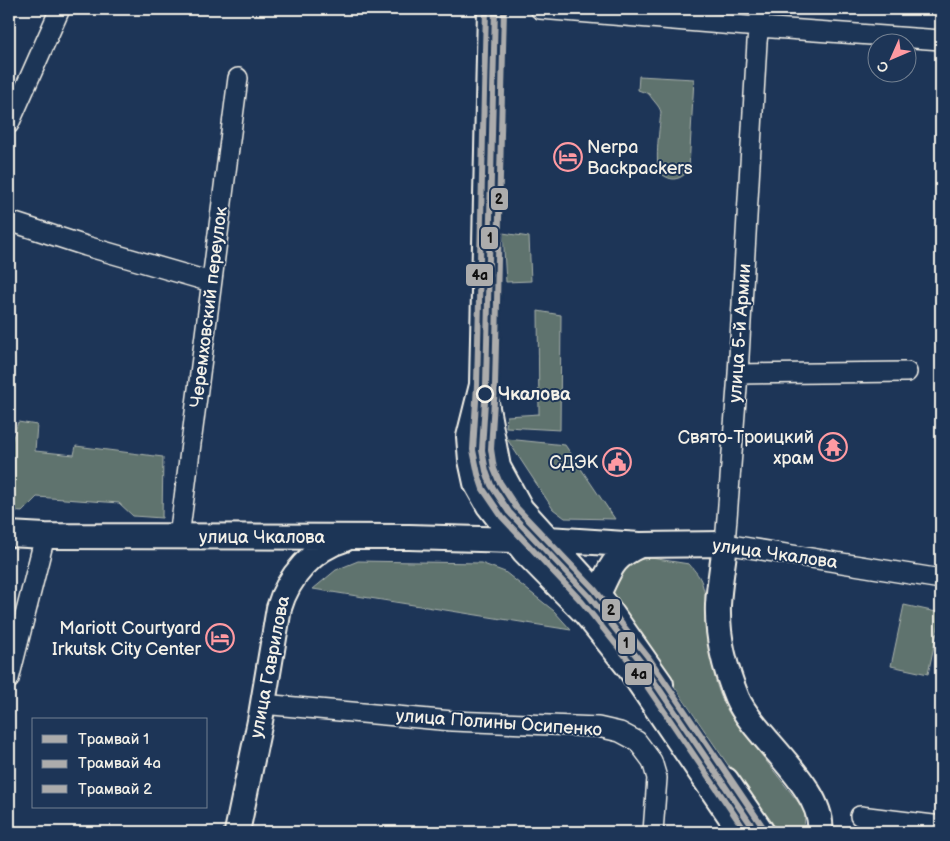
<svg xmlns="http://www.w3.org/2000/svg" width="950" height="841" font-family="'Balsamiq Sans',sans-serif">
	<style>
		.green { fill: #5f736e; stroke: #aab2ab }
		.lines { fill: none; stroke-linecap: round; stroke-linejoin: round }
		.minor-casing { stroke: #f4f1e8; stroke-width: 22 }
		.major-casing { stroke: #f4f1e8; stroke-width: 28 }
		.minor { stroke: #1d3557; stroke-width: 19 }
		.major { stroke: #1d3557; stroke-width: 24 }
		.tram-1-casing { stroke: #1d3557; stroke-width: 10 }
		.tram-2-casing { stroke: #1d3557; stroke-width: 10 }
		.tram-3-casing { stroke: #1d3557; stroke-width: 10 }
		.tram-1 { stroke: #acacac; stroke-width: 6 }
		.tram-2 { stroke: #acacac; stroke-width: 6 }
		.tram-3 { stroke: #acacac; stroke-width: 6 }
		.stop-dot { fill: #1d3557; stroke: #f4f1e8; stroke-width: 2.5 }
		.labels { text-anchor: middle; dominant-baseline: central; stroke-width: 4; stroke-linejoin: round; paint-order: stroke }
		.poi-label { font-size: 18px; fill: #f4f1e8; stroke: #1d3557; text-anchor: end }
		.street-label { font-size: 18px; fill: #f4f1e8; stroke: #1d3557 }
		.stop-label { font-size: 18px; font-weight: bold; fill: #f4f1e8; stroke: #1d3557; text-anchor: start }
		.line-badge { stroke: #1d3557; stroke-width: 2 }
		.pale-badge-label { font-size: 14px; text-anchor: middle; font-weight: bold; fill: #111 }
	</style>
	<rect width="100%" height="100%" fill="#1d3557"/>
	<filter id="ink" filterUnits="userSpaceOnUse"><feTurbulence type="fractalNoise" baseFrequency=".02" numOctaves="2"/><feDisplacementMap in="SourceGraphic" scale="10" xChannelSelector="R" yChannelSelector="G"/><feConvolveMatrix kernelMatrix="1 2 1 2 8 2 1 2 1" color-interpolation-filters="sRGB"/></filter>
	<g filter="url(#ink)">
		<path class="green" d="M639,76l55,3 -5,89c-3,6 -7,10 -15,11 -5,0 -11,-3 -14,-7 -6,-8 0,-48 1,-60 -2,-7 -8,-11 -12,-18l-11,-4z
			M503,233l26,4 2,44 -25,1z
			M538,311l23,4 -1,115 -54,-3 1,-11 32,-2z
			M18,422l19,3 -2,26 39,4 2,-9 87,11 -1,61 -29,-2 -14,-13 -82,-6 -15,15 -13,-1v-61z
			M507,439l58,6 50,74 -50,-1 -12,-9z
			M651,558l38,6c6,7 12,13 14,23 3,8 2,18 3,27 4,36 5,71 25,102l68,87 6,10 -1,19h-30l-157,-229 -5,-16 3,-11 16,-15z
			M358,561l123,2 24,9 49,39 17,19 -258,-41 23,-19z
			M904,605l37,8 -13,61 -37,-8z"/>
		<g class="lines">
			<defs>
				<path id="minor" d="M540,9l219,18 182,13
					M761,9l-4,33 -19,332 -13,170 216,35
					M9,124l51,-115
					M9,221l77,25 125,36
					M738,374l169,-2
					M179,537l59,-459
					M9,679l36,-143
					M262,704l190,17 146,6 22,5 17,9 15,20 5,17 -4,54
					M860,816l81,10"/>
				<path id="major" d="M490,9l-8,376 -13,52 2,23 5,23 13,23 35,45 62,63 44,55 111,163
					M484,392l14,75 23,42 77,85 63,90
					M9,534l36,2 364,1 106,3 32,5 15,9
					M548,539l92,6 85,-1c-2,20 -6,41 -7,61 -1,31 7,64 19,93 17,39 89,91 83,134
					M598,594c13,-26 13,-36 42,-49
					M726,780l36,52
					M237,832l23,-111 19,-113c9,-31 34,-60 66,-69"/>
			</defs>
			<use href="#minor" class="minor-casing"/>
			<use href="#major" class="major-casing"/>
			<use href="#minor" class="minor"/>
			<use href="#major" class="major"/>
			<defs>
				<path id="tram-1" d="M495,9l-9,376 -4,65 4,21 5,14 18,27 80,84 52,66 115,170"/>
				<path id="tram-2" d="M486,9l-9,376 -4,65 5,24 5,15 19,28 80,85 52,65 112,165"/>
				<path id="tram-3" d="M504,9l-9,376 -4,64 3,20 5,12 17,26 79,83 53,67 115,170"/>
			</defs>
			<use href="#tram-1" class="tram-1-casing"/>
			<use href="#tram-2" class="tram-2-casing"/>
			<use href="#tram-3" class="tram-3-casing"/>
			<use href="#tram-1" class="tram-1"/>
			<use href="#tram-2" class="tram-2"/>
			<use href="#tram-3" class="tram-3"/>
		</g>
	</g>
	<defs>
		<symbol id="hotel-ring" viewBox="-11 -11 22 22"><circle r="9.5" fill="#1d3557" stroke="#ff9aa2" stroke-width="1.5"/><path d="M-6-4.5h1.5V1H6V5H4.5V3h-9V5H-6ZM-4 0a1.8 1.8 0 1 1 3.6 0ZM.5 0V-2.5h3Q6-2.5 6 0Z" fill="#ff9aa2"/></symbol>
		<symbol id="temple-ring" viewBox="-11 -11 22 22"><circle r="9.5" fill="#1d3557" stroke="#ff9aa2" stroke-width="1.5"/><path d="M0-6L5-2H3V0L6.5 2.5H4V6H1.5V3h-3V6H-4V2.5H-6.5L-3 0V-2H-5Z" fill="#ff9aa2"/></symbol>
		<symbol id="civic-ring" viewBox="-11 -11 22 22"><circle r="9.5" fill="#1d3557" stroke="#ff9aa2" stroke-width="1.5"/><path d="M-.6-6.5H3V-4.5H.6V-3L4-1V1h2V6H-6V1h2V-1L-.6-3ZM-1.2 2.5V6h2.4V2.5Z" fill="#ff9aa2"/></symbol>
	</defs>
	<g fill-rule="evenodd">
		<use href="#hotel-ring" x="552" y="141" width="32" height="32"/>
		<use href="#temple-ring" x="817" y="431" width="32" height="32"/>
		<use href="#civic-ring" x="601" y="446" width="32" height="32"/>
		<use href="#hotel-ring" x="204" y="622" width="32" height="32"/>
	</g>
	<circle class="stop-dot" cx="485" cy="394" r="8"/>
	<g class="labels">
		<g class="poi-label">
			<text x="587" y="147" text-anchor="start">Nerpa<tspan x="587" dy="21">Backpackers</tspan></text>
			<text x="814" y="437">Свято-Троицкий<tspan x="814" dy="21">храм</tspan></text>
			<text x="598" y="462">СДЭК</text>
			<text x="201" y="628">Mariott Courtyard<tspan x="201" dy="21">Irkutsk City Center</tspan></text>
		</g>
		<g class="street-label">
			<text transform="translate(209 307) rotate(-83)">Черемховский переулок</text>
			<text transform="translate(740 333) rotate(-86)">улица 5-й Армии</text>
			<text x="262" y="537">улица Чкалова</text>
			<text transform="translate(775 554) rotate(8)">улица Чкалова</text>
			<text transform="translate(270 667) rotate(-79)">улица Гаврилова</text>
			<text transform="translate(499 723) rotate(4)">улица Полины Осипенко</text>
		</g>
		<g class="stop-label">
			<text x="498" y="394">Чкалова</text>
		</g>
	</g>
	<g class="line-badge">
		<rect x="490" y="187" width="19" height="24" rx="5" fill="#acacac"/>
		<rect x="480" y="226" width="19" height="24" rx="5" fill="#acacac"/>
		<rect x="465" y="263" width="29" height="24" rx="5" fill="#acacac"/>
		<rect x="601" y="598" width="20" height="24" rx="5" fill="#acacac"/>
		<rect x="617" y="631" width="19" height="24" rx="5" fill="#acacac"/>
		<rect x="624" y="662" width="29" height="24" rx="5" fill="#acacac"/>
	</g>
	<g class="pale-badge-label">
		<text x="499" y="204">2</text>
		<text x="490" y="243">1</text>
		<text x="480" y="280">4a</text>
		<text x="611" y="615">2</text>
		<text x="626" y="648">1</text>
		<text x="639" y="679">4a</text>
	</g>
	<rect width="950" height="841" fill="none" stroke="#1d3557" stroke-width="30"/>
	<rect x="15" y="15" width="920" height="811" fill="none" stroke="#f4f1e8" stroke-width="2" filter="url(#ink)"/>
	<rect x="32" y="718" width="175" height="90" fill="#1d3557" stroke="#738091"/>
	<rect x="42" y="735" width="25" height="8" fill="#acacac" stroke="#738091"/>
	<text x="78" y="744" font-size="15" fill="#f4f1e8">Трамвай 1</text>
	<rect x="42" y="760" width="25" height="8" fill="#acacac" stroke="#738091"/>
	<text x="78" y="768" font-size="15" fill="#f4f1e8">Трамвай 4a</text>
	<rect x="42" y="785" width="25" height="8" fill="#acacac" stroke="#738091"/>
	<text x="78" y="794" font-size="15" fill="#f4f1e8">Трамвай 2</text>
	<g transform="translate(892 58) rotate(225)"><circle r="24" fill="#1d3557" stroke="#738091"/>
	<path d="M0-4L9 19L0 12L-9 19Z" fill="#ff9aa2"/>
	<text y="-8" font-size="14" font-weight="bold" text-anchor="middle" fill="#f4f1e8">С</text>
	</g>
</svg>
